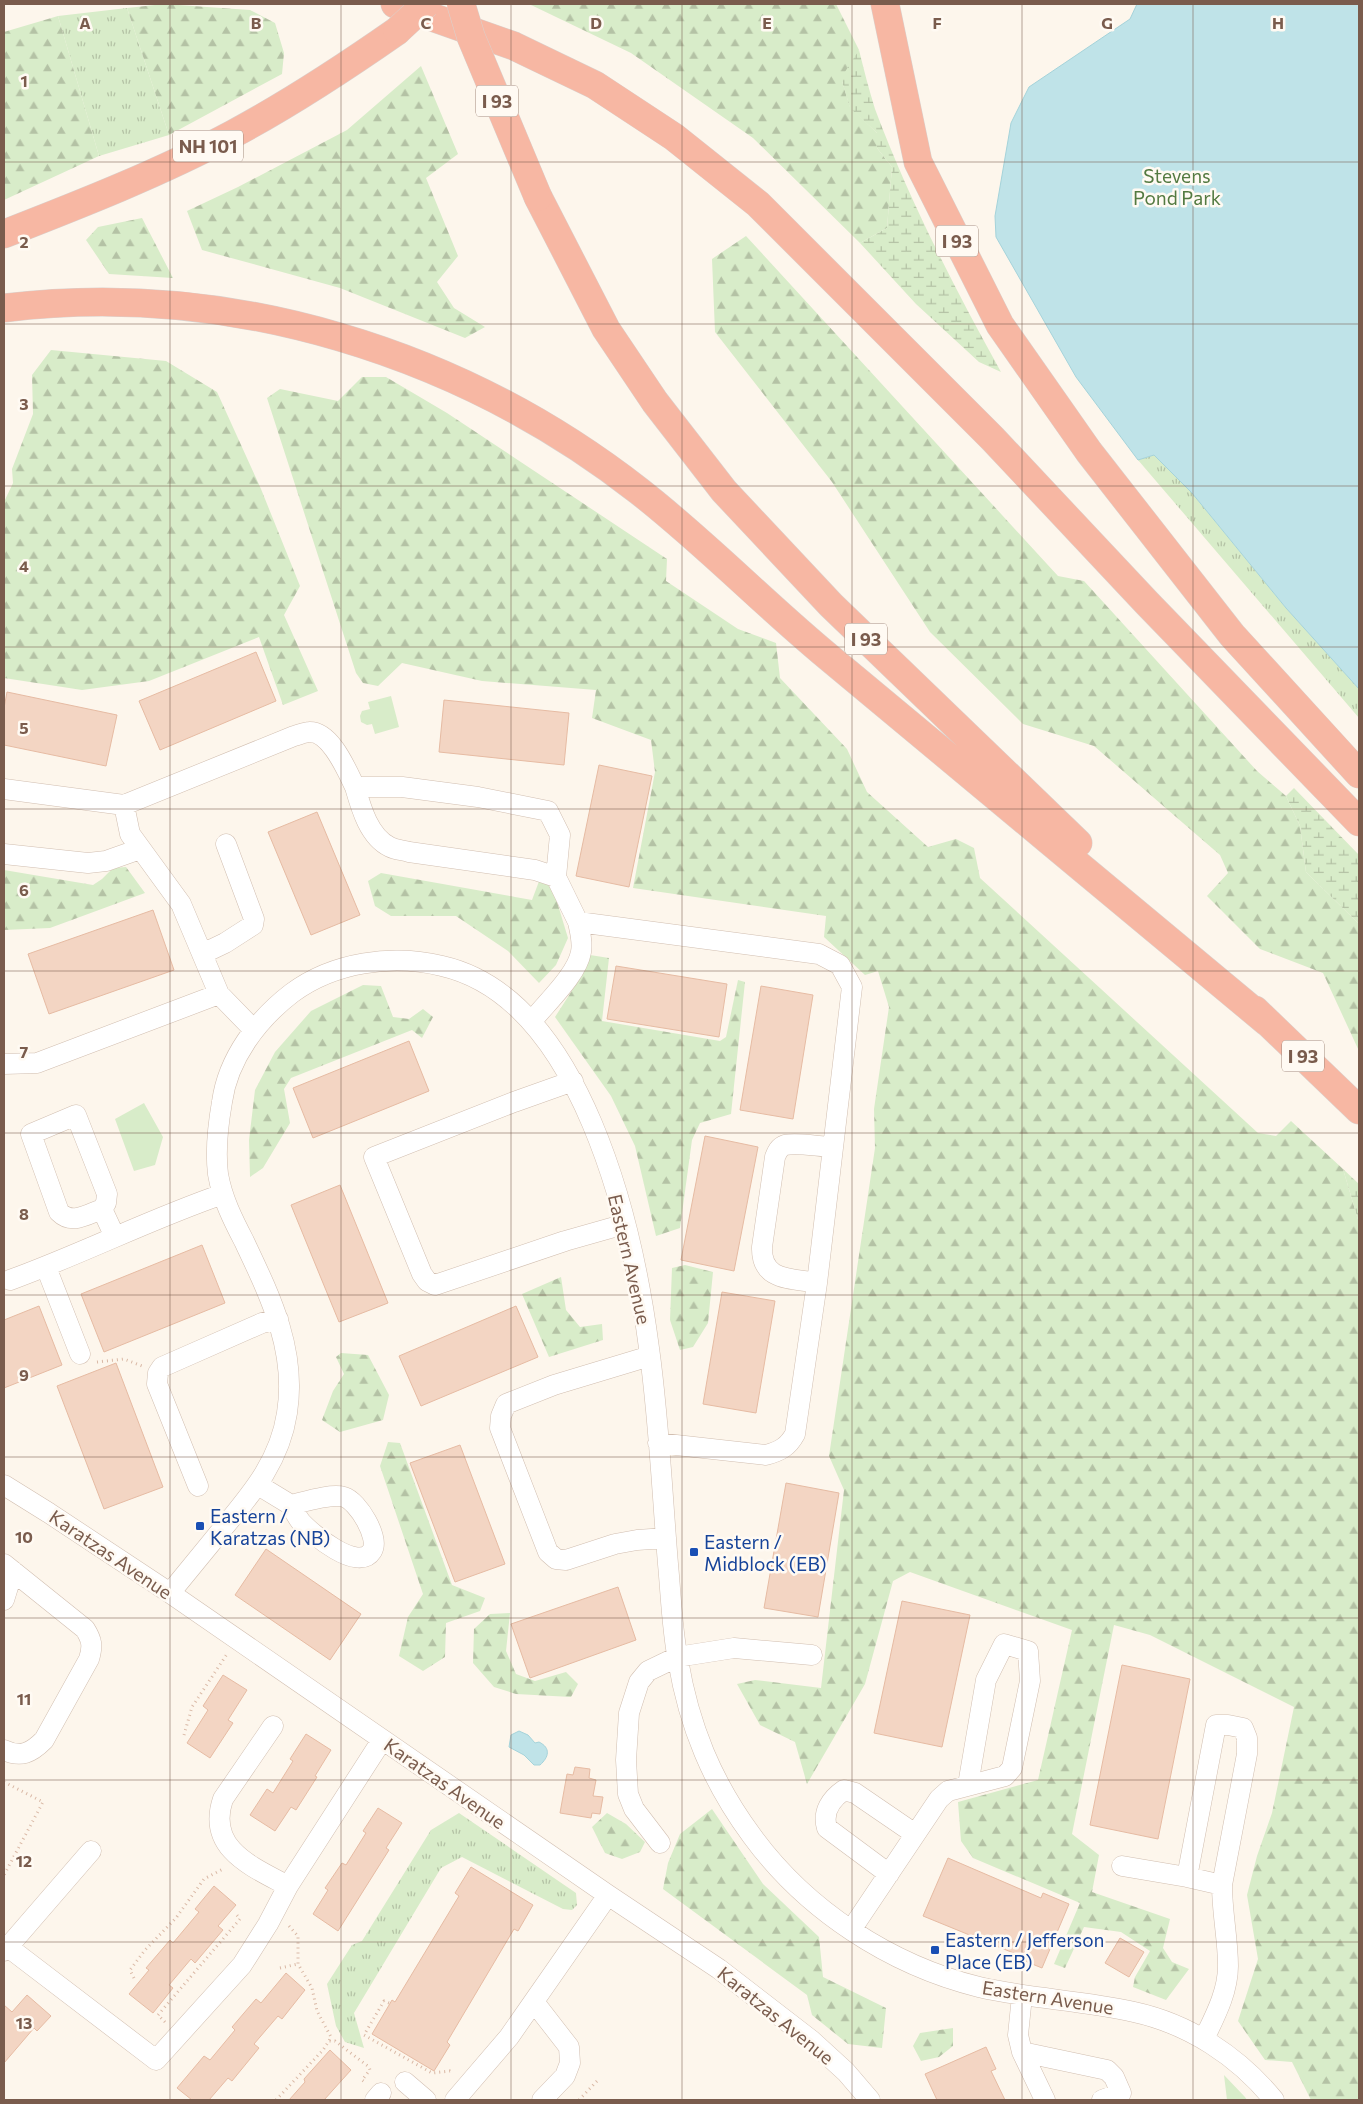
<svg xmlns="http://www.w3.org/2000/svg" width="1363" height="2104" font-family="Commissioner,sans-serif">
	<style>
		.grass { fill: url(#grass-tufts) }
		.forest { fill: url(#forest-firs) }
		.wetland { fill: url(#wetland-marsh) }
		.park { fill: #d8ecc9 }
		.water { fill: #bfe3e8; stroke: #a5d3da }
		.building { fill: #f3d5c3; stroke: #e6bba3 }
		.lines { fill: none; stroke-linecap: round; stroke-linejoin: round }
		.minor-casing { stroke: #d1beb0; stroke-width: 21 }
		.highway-casing { stroke: #dad1cd; stroke-width: 29 }
		.path { stroke: #d9b8a5; stroke-width: 3; stroke-dasharray: 1 4; stroke-linecap: butt }
		.minor { stroke: #fff; stroke-width: 20 }
		.highway { stroke: #f7b7a3; stroke-width: 28 }
		.highway-bridge-casing { stroke: #dad1cd; stroke-width: 29; stroke-linecap: butt }
		.highway-bridge { stroke: #f7b7a3; stroke-width: 28 }
		.grid { fill: none; stroke: #7a5c4d; stroke-width: 1; stroke-opacity: 0.55 }
		.transit-dot { fill: #1a4fb4; stroke: #fffaf3; stroke-width: 2 }
		.labels { text-anchor: middle; dominant-baseline: central; stroke-width: 5; stroke-linejoin: round; paint-order: stroke }
		.shield { fill: #fffaf3; stroke: #a28b7f; stroke-width: 1 }
		.shield-label { font-size: 18px; font-weight: bold; fill: #7a5c4d }
		.park-label { font-size: 19px; fill: #537a41; stroke: #fffaf3 }
		.street-label { font-size: 19px; fill: #7a5c4d; stroke: #fffaf3 }
		.transit-label { font-size: 19px; fill: #164399; stroke: #fffaf3; text-anchor: start }
		.grid-label { font-size: 16px; text-anchor: middle; font-weight: bold; fill: #7a5c4d; stroke: #fffaf3; stroke-width: 5; stroke-linejoin: round; paint-order: stroke }
	</style>
	<defs>
		<pattern id="grass-tufts" width="24" height="20" patternUnits="userSpaceOnUse" patternTransform="scale(1.25)"><rect width="24" height="20" fill="#d8ecc9"/><path d="M3 7l-1-3M5 7V3M7 7l1-3M15 17l-1-3M17 17v-4M19 17l1-3" fill="none" stroke="#b4c2a5"/></pattern>
		<pattern id="forest-firs" width="22" height="20" patternUnits="userSpaceOnUse" patternTransform="scale(1.25)"><rect width="22" height="20" fill="#d8ecc9"/><path d="M5 1l3.5 6h-7zM16 11l3.5 6h-7z" fill="#b4c2a5"/></pattern>
		<pattern id="wetland-marsh" width="20" height="14" patternUnits="userSpaceOnUse" patternTransform="scale(1.25)"><rect width="20" height="14" fill="#d8ecc9"/><path d="M1 5h8M5 5V1M11 12h8M15 12V8" fill="none" stroke="#b4c2a5"/></pattern>
	</defs>
	<rect width="100%" height="100%" fill="#fdf6ec"/>
	<path class="grass" d="M127,8l42,127 -70,21 -41,-140z
		M1154,455l38,38 94,115 73,81v29l-221,-258z
		M459,1813l117,80 1,12 -5,5 -9,-1 -101,-52 -21,11 -87,145 10,35 -19,-6 -9,-16 -9,-42 25,-39 10,-4 69,-111z
		M1224,2075l21,22 2,3h-20z"/>
	<path class="forest" d="M164,4l86,6 25,13 9,30 -2,21 -113,61 -42,-127z
		M529,4h307l23,46 -17,31 8,26 27,26v15l15,19 -5,61 -27,15 -107,-105 -122,-85z
		M58,16l41,140 -95,44v-168z
		M421,66l37,88 -32,24 32,78 -21,26 17,26 31,19 -20,11 -125,-50 -138,-38 -15,-39 51,-24 109,-57z
		M142,218l31,60 -64,-4 -23,-34 12,-13z
		M746,236l312,340 26,5 173,190 29,25 14,30 6,46 53,52v127l-36,-78 -63,-24 -53,-53 21,-23 -8,-18 -126,-109 -71,-22 -93,-92 -98,-150 -117,-150 -3,-73z
		M51,350l115,11 51,31 44,97 39,97 -16,29 34,76 -35,14 -24,-68 -110,44 -67,9 -78,-12v-176l9,-19 -1,-14 21,-55 -1,-39z
		M362,377h24l61,36 220,146 -1,22 72,48 38,14 4,35 67,71 20,43 61,55 28,-8 18,9 6,30 278,255 18,3 15,-15 52,48 16,54v877h-48l-19,-38 -27,-2 -27,-39 20,-62 -11,-64 10,-39 15,-43 22,-106 -144,-72 -36,-10 -42,209 27,21 -7,37 78,27 -7,29 9,14 17,7 -23,31 -33,-13 2,-10 15,-26 -29,-19 -37,-5 -19,41 -11,-4 26,-61 -107,-45 -12,-17 -3,-39 80,-22 34,-150 -162,-58 -17,9 -28,103 -58,100 -12,-42 -35,-17 -23,-41 18,-4 66,8 23,-198 -15,-34 46,-308 -1,-39 15,-102 -11,-36 -13,4 -41,-38 2,-21 -193,-28 22,-116 -4,-32 -59,-22 4,-28 -114,-9 -80,-18 -24,23 -15,-3 -7,-10 -89,-275 13,-9 58,12z
		M126,867l19,26 -95,35 -46,2v-60l89,15 9,-6 11,-11z
		M381,873l151,27 9,-24 10,6 17,56 -12,27 -17,18 -31,-32 -52,-35h-65l-16,-10 -7,-25z
		M590,955l19,3 -7,63 118,20 6,-4 12,-57 7,2 -14,132 -31,9 -8,17 -12,88 -24,8 -21,-90 -24,-50 -56,-79 27,-42z
		M363,985l18,1 12,31 16,2 14,-10 10,8 -11,21 -10,-8 -121,48 -7,11 6,34 -27,45 -13,9 -1,-37 6,-50 20,-38 36,-41z
		M685,1265l28,7 -5,51 -15,24 -13,3 -10,-30 2,-52z
		M561,1277l5,33 14,17 22,-3 1,16 -54,17 -27,-63z
		M341,1353l27,2 21,40 -6,25 -43,12 -18,-12 11,-29 11,-17 -8,-17z
		M388,1442l12,1 52,142 33,13 -5,13 -34,12 -1,34 -22,14 -24,-15 9,-39 15,-23 -43,-128z
		M510,1613l-4,38 10,23 19,7 31,-9 12,12 -7,13 -55,-3 -22,-7 -21,-24 1,-34 16,-15z
		M712,1809l51,75 56,53 4,40 63,31 -4,40 -34,-4 -36,-29 -5,-20 -144,-106 5,-26 12,-29z
		M607,1813l19,11 19,18 -5,10 -18,7 -17,-6 -13,-26z
		M953,2028v18l-14,11 -18,4 -8,-15 7,-13z"/>
	<path class="wetland" d="M859,50c5,20 10,40 16,59 34,91 79,178 126,263l-22,-10 -63,-58 -56,-61 27,-15 5,-61 -15,-19v-15l-27,-25 -9,-30z
		M1294,788l65,67v69l-53,-52 -6,-46 -14,-30z
		M1343,1169l16,15v39z"/>
	<path class="park" d="M391,696l8,31 -24,7 -3,-10 -5,1 -6,-3 -1,-6 2,-5 8,-2 -2,-7z
		M144,1103l19,34 -8,28 -21,6 -19,-52z"/>
	<path class="water" d="M1137,4h222v685l-73,-81 -94,-115 -38,-38 -16,5 -62,-83 -80,-140 -1,-21 16,-93 18,-36 101,-68z
		M519,1731l9,4 7,8 4,-1c12,6 10,15 1,23h-6l-10,-10 -15,-8 2,-12z"/>
	<path class="building" d="M256,652l20,49 -116,49 -21,-49z
		M7,692l110,23 -11,51 -102,-21v-37z
		M444,700l125,13 -5,52 -125,-13z
		M599,765l53,11 -23,111 -53,-11z
		M317,812l43,103 -49,20 -43,-103z
		M153,910l21,60 -125,44 -21,-60z
		M616,966l111,18 -8,53 -112,-18z
		M761,986l52,9 -20,124 -53,-9z
		M409,1041l20,50 -116,47 -20,-50z
		M705,1136l53,11 -24,124 -53,-11z
		M340,1185l48,118 -49,19 -48,-117z
		M202,1245l23,58 -121,49 -23,-58z
		M722,1292l53,9 -19,112 -53,-9z
		M39,1306l23,59 -58,23v-68z
		M516,1306l22,51 -117,49 -22,-50z
		M116,1363l47,124 -59,22 -47,-123z
		M460,1445l45,119 -50,18 -45,-119z
		M786,1483l53,10 -21,124 -54,-9z
		M266,1549l95,65 -31,46 -95,-65z
		M618,1587l18,53 -106,38 -19,-54z
		M902,1601l68,14 -28,132 -68,-14z
		M1122,1665l68,14 -32,160 -68,-14z
		M223,1675l24,15 -19,30 5,3 -23,35 -23,-15 21,-33 -5,-4z
		M306,1734l25,16 -16,26 2,1 -21,33 -5,-3 -16,24 -25,-16 17,-26 6,4 20,-32 -3,-2z
		M575,1767l15,2 -1,9 7,2 -3,16 10,1 -3,17 -8,-1 -1,5 -31,-5 7,-39 6,1z
		M378,1808l24,15 -16,25 3,2 -51,81 -25,-17 15,-24 -3,-2 17,-25 4,2 20,-32 -3,-2z
		M948,1858l93,40 2,-5 26,11 -27,64 -27,-11 1,-3 -93,-38z
		M471,1867l62,38 -15,26 -4,-2 -67,113 3,3 -16,26 -62,-37 20,-34 3,2 64,-106 -4,-3z
		M214,1886l22,19 -18,21 5,4 -28,33 -4,-4 -22,26 4,3 -20,25 -24,-19 20,-24 -3,-2 24,-28 3,3 26,-31 -4,-3z
		M1120,1938l24,14 -15,25 -24,-14z
		M286,1973l19,17 -23,29 -4,-3 -24,28 5,4 -27,33 -4,-3 -19,22h-17l-15,-12 27,-32 6,4 25,-30 -3,-3 24,-28 5,4z
		M27,1995l24,21 -14,15 -3,-3 -30,35v-58l8,7z
		M986,2047l10,22 -5,2 14,29h-68l-12,-26z
		M330,2050l21,20 -27,30h-35l16,-18 -1,-3z"/>
	<g class="lines">
		<defs>
			<path id="minor" d="M355,787c6,21 14,50 35,60 6,3 13,3 19,5l126,18 21,7
				M4,789l120,16 170,-69c5,-1 11,-4 15,-4 22,-1 38,39 46,55h47l76,10 70,14 12,24 -4,42 22,45
				M124,805l6,29 51,70 38,90 35,36
				M4,854l84,9 18,-2 34,-12
				M202,954l23,-11 28,-18 1,-6 -28,-75
				M532,1021c14,-18 45,-46 49,-69 2,-10 -1,-20 -3,-30l241,32 21,11 12,22 -35,296 -22,151c-7,13 -15,17 -29,21l-108,-12
				M4,1064l33,-1 182,-69
				M573,1081l-59,21 -140,55 48,117 5,7 8,4 130,-44 60,-17
				M102,1209l4,-6 1,-9 -31,-79 -45,19 28,78c13,13 27,3 43,-3l13,28
				M46,1267l34,87
				M10,1280c72,-26 140,-61 213,-86
				M817,1283c-27,-5 -56,-2 -55,-36l13,-90c2,-5 4,-10 10,-12 12,-3 35,2 48,2
				M650,1356l-96,29 -48,19 -5,12 -1,12 48,124 8,7 10,1 49,-16 22,-4 29,-2
				M4,1485l45,28 121,80 438,302 111,74 92,71 35,32 24,28
				M258,1485l33,20c13,-3 40,-12 53,-8 14,4 36,41 28,54 -14,22 -60,-17 -71,-29 -4,-5 -7,-11 -10,-17
				M198,1486l-41,-102 1,-11 4,-6 100,-44 16,-4
				M4,1564l81,65c7,11 8,17 4,30l-45,81c-13,13 -23,18 -40,10
				M170,1593c18,-22 36,-44 54,-66 29,-35 56,-67 63,-114 10,-63 -17,-117 -43,-172 -11,-21 -22,-43 -26,-67 -3,-24 0,-49 4,-72 6,-44 36,-83 70,-109 42,-31 100,-39 150,-27 140,32 191,260 207,382 10,71 13,144 19,216 3,32 4,65 10,96 11,66 34,122 74,176 54,74 138,129 227,151 51,12 103,13 155,25 55,12 104,44 140,88
				M4,1600l9,-29
				M273,1726l-50,73c-17,50 30,68 65,87l94,-146
				M660,1843l-26,-34 -6,-15 -2,-34 3,-47 10,-31 9,-11 29,-14 57,-9 78,7
				M1122,1866l65,11
				M889,1874l-62,-46c-5,-16 4,-29 17,-38l11,3 60,41
				M851,1930l88,-131 9,-8 57,-15 7,-8 18,-87 -2,-30 -24,-7 -18,36 -18,105
				M8,1947l83,-96
				M4,1951l4,-4 148,113 86,-95 26,-41 20,-38
				M1022,1996l-4,39 4,17 23,48
				M534,2002l35,45 1,16 -5,13 -23,24
				M1204,2039c11,-23 24,-47 24,-73 0,-27 -6,-53 -6,-81l25,-131v-16l-4,-10 -15,-3h-12l-29,152 35,8
				M1022,2052l85,18 7,7 7,16 -19,7
				M405,2082l21,18
				M375,2100l6,-7
				M455,2100l54,-63 99,-142"/>
			<path id="highway" d="M395,4l119,42 81,39 79,52 84,67 234,234 155,165 212,219
				M885,4l33,158 82,163 89,127 143,183 127,139
				M538,197l68,132 49,73 69,89 107,114 247,238
				M4,234c77,-30 156,-61 229,-100 58,-31 111,-66 164,-103
				M4,308c225,-28 457,44 635,183 68,53 127,115 193,169 145,121 290,241 435,362
				M1255,1010l104,100"/>
		</defs>
		<use href="#minor" class="minor-casing"/>
		<use href="#highway" class="highway-casing"/>
		<path class="path" d="M97,1362l27,-3 18,7
			M184,1735l8,-28 35,-53
			M4,1782l39,20 -39,73
			M289,1926l9,10v28l14,24 5,23 14,26 -2,4
			M280,1968l18,-4
			M134,1978l-4,-8 15,-20 31,-32 28,-39 19,-10
			M389,2003l-5,-2 -20,34 68,38 18,-2 3,2
			M165,2022l-7,-7 82,-96 -4,-5
			M276,2100l47,-50 6,-9h6l34,26 1,3 -8,10 4,3
			M579,2100l19,-20"/>
		<use href="#minor" class="minor"/>
		<use href="#highway" class="highway"/>
		<defs>
			<path id="highway-bridge" d="M461,4l10,33 67,160
				M397,31l29,-27"/>
		</defs>
		<use href="#highway-bridge" class="highway-bridge-casing"/>
		<use href="#highway-bridge" class="highway-bridge"/>
	</g>
	<path class="grid" d="M170,4v2096M341,4v2096M511,4v2096M682,4v2096M852,4v2096M1022,4v2096M1193,4v2096M4,162h1355M4,324h1355M4,486h1355M4,647h1355M4,809h1355M4,971h1355M4,1133h1355M4,1295h1355M4,1457h1355M4,1618h1355M4,1780h1355M4,1942h1355"/>
	<g class="transit-dot">
		<rect x="195" y="1521" width="10" height="10" rx="2.5"/>
		<rect x="689" y="1547" width="10" height="10" rx="2.5"/>
		<rect x="930" y="1945" width="10" height="10" rx="2.5"/>
	</g>
	<g class="labels">
		<g class="shield">
			<rect x="476" y="85.5" width="42" height="31" rx="4"/>
			<rect x="173" y="130.5" width="70" height="31" rx="4"/>
			<rect x="936" y="225.5" width="42" height="31" rx="4"/>
			<rect x="845" y="623.5" width="42" height="31" rx="4"/>
			<rect x="1282" y="1040.5" width="42" height="31" rx="4"/>
		</g>
		<g class="shield-label">
			<text x="497" y="101">I 93</text>
			<text x="208" y="146">NH 101</text>
			<text x="957" y="241">I 93</text>
			<text x="866" y="639">I 93</text>
			<text x="1303" y="1056">I 93</text>
		</g>
		<g class="park-label">
			<text x="1177" y="175">Stevens<tspan x="1177" dy="22">Pond Park</tspan></text>
		</g>
		<g class="street-label">
			<text transform="translate(630 1259) rotate(77)">Eastern Avenue</text>
			<text transform="translate(111 1554) rotate(34)">Karatzas Avenue</text>
			<text transform="translate(445 1783) rotate(35)">Karatzas Avenue</text>
			<text transform="translate(1048 1997) rotate(9)">Eastern Avenue</text>
			<text transform="translate(776 2015) rotate(39)">Karatzas Avenue</text>
		</g>
		<g class="transit-label">
			<text x="210" y="1515">Eastern /<tspan x="210" dy="22">Karatzas (NB)</tspan></text>
			<text x="704" y="1541">Eastern /<tspan x="704" dy="22">Midblock (EB)</tspan></text>
			<text x="945" y="1939">Eastern / Jefferson<tspan x="945" dy="22">Place (EB)</tspan></text>
		</g>
	</g>
	<g class="grid-label">
		<text x="85" y="29">A</text>
		<text x="256" y="29">B</text>
		<text x="426" y="29">C</text>
		<text x="596" y="29">D</text>
		<text x="767" y="29">E</text>
		<text x="937" y="29">F</text>
		<text x="1107" y="29">G</text>
		<text x="1278" y="29">H</text>
		<text x="24" y="87">1</text>
		<text x="24" y="248">2</text>
		<text x="24" y="410">3</text>
		<text x="24" y="572">4</text>
		<text x="24" y="734">5</text>
		<text x="24" y="896">6</text>
		<text x="24" y="1058">7</text>
		<text x="24" y="1220">8</text>
		<text x="24" y="1381">9</text>
		<text x="24" y="1543">10</text>
		<text x="24" y="1705">11</text>
		<text x="24" y="1867">12</text>
		<text x="24" y="2029">13</text>
	</g>
	<rect width="1363" height="2104" fill="none" stroke="#7a5c4d" stroke-width="10"/>
</svg>
